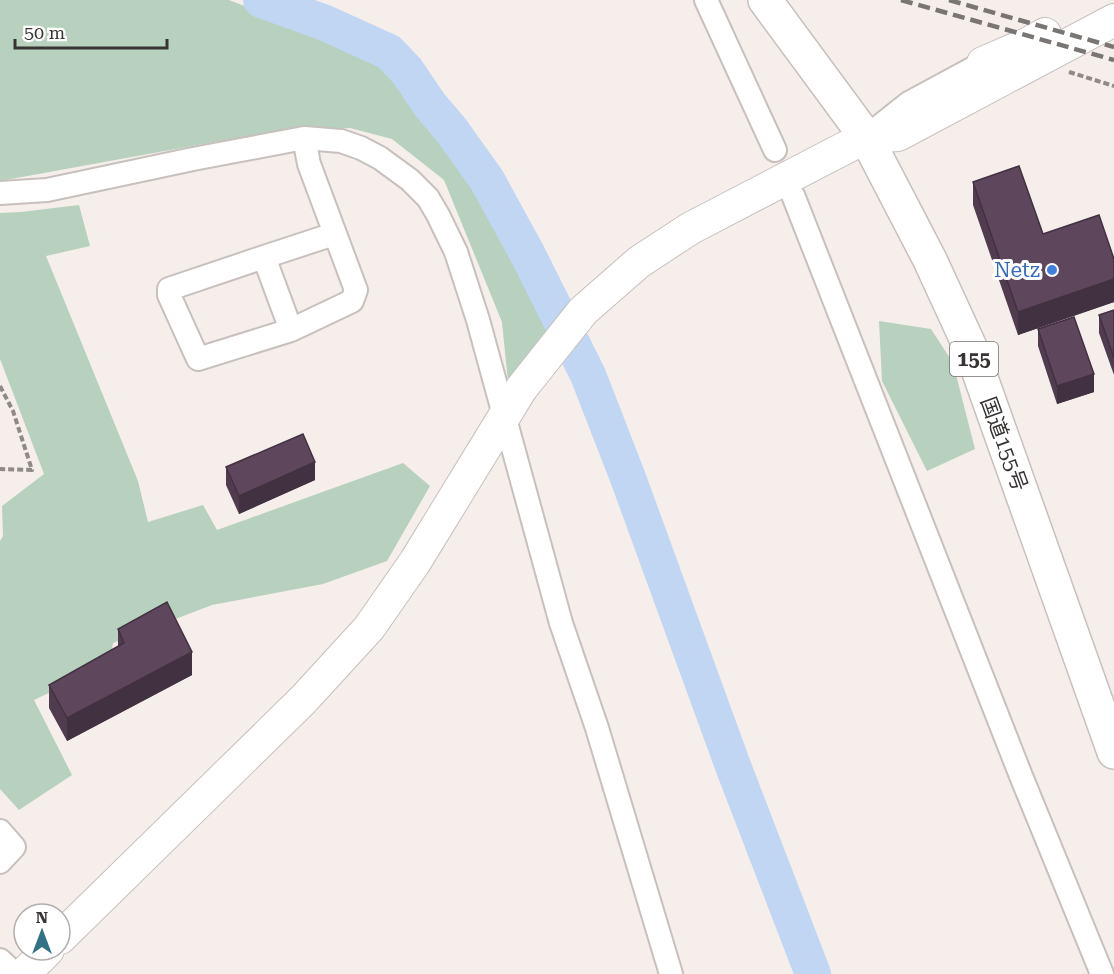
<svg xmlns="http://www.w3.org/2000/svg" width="1114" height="974" font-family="'Roboto Serif','Noto Sans JP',serif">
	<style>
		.green { fill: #b7d1be }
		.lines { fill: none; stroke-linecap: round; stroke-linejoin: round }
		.river { stroke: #c0d6f2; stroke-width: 36 }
		.street-casing { stroke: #c7c0bd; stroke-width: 26 }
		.secondary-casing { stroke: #c7c0bd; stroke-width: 34 }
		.highway-casing { stroke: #c7c0bd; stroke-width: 36 }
		.path { stroke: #8f8a88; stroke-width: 4; stroke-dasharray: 6 3; stroke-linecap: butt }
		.street { stroke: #fff; stroke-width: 22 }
		.secondary { stroke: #fff; stroke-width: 32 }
		.highway { stroke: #fff; stroke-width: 33 }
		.rail { stroke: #797573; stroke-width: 4.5; stroke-dasharray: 12 6; stroke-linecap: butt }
		.wall { fill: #513c4f }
		.shaded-wall { fill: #423140 }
		.building { fill: #5e465c; stroke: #423140; stroke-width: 1.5 }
		.shop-dot { fill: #3f7fe0; stroke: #fff; stroke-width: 2 }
		.labels { text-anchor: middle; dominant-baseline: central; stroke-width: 6; stroke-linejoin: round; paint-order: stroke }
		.shield { fill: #fff; stroke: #737170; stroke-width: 1.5 }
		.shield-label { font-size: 20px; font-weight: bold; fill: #373433 }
		.shop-label { font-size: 21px; fill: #366cbe; stroke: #fff; text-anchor: end }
		.street-label { font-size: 21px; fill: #373433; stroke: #fff }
	</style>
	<rect width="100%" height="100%" fill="#f5eeeb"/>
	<path class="green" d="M0,0h229l156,61 91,119 80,148 -47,64 -7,-70 -58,-142 -52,-41 -42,-11 -103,8 -247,45z
		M79,205l11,41 -44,10 92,225 10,41 55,-17 14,25 186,-67 27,23 -43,75 -64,23 -111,21 -99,38 -3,21 -76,36 38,75 -53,35 -19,-21v-248l3,-5 -1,-30 42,-32 -44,-115v-146l21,-1z
		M879,321l52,8 22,34 22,86 -48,22 -45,-90z"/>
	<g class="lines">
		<path class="river" d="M261,0l62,22 66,30 18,19 23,34 22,26 35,49 41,75 60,120 40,103 105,288 80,208"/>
		<defs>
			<path id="street" d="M706,0l69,150
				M866,137l43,-34 74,-40
				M304,138l5,26 47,126 -4,11 -61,29 -27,-73 70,-23
				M0,193l47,-3 146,-31 111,-21 37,3 20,7 19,10 30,22 18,18 10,17 18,37 22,68 83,303 36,105 74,246
				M793,195l228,581 81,198
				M264,257l-95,32v6l29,64 93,-29
				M0,831l14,16 -14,15
				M0,960l15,14"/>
			<path id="secondary" d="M983,63l44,-19 18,-10
				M60,938l243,-238 66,-72 46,-66 106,-173 62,-78 56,-49 52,-34 175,-91 32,-2 216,-115
				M24,974l24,-24"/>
			<path id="highway" d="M765,0l101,137 64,123 40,87 144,405"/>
		</defs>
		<use href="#street" class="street-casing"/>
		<use href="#secondary" class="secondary-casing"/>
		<use href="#highway" class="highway-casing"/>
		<path class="path" d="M1069,72l45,14
			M0,386l13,25 19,59 -32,-1"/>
		<use href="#street" class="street"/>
		<use href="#secondary" class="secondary"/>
		<use href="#highway" class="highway"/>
		<path class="rail" d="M901,0l213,60
			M949,0l165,47"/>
	</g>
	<path class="wall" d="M973,182l70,52 71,45v23l-96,33 -45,-130z
		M1114,310v65l-15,-42v-18z
		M1038,329l56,63 -37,12 -19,-58z
		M226,467l89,13 -76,34 -13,-29z
		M118,629l74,46 -125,66 -18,-33v-23l69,-39z"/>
	<path class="shaded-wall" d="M1114,279v23l-96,33v-23z
		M1094,374v18l-37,12v-18z
		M315,462v18l-76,34v-18z
		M192,652v23l-125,66v-23z"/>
	<path class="building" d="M1019,166l24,68 56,-19 15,44v20l-96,33 -45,-130z
		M1114,310v48l-15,-43z
		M1074,317l20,57 -37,12 -19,-57z
		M303,434l12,28 -76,34 -13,-29z
		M167,602l25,50 -125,66 -18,-33 75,-42 -6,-14z"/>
	<circle class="shop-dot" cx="1052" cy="270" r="6"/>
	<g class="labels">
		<rect class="shield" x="950" y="342" width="48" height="34" rx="4.5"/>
		<g class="shield-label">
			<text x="974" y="359">155</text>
		</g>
		<g class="shop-label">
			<text x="1040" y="270">Netz</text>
		</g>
		<g class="street-label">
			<text transform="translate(1004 444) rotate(70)">国道155号</text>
		</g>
	</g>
	<g transform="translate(42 932)"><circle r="28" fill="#ffffff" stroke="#afaead" stroke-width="1.5"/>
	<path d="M0-4.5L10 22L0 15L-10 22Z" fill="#317285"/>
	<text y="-9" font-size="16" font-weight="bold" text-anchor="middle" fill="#373433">N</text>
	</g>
	<path d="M15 39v9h152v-9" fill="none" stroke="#373433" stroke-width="3"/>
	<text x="24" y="39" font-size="18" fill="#373433" stroke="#ffffff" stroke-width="4.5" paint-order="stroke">50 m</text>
</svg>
